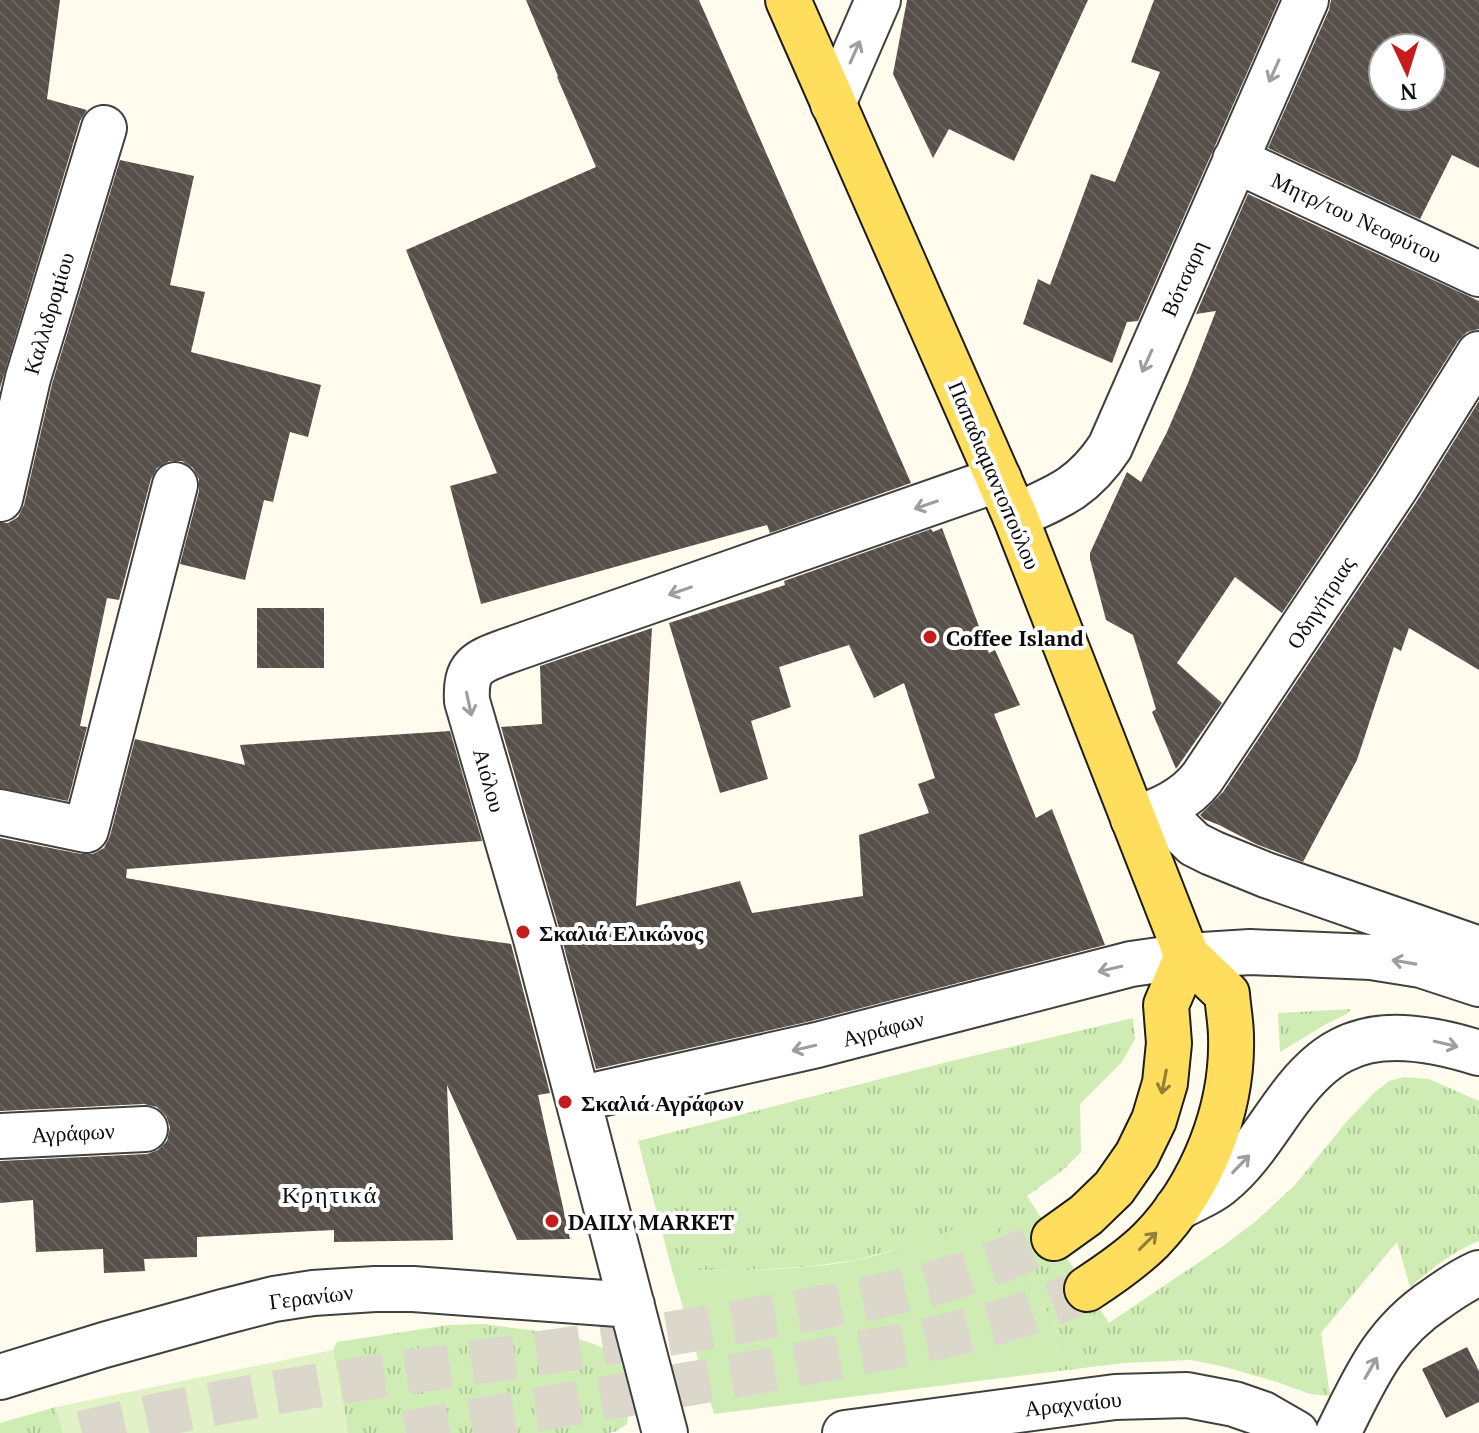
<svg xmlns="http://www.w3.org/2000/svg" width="1479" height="1433" font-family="'PT Serif',serif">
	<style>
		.grass { fill: url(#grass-tufts) }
		.park { fill: #cfecb5 }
		.pitch { fill: #e2f2c7 }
		.building { fill: url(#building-back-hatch); fill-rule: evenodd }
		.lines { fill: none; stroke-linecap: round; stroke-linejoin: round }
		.major-tunnel { stroke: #dbd8cb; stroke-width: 44; stroke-dasharray: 44 22; stroke-linecap: butt }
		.minor-casing { stroke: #404040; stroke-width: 48 }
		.major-casing { stroke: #1e1e1e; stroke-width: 48 }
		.minor { stroke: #fff; stroke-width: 44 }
		.major { stroke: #ffde5d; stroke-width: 44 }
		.oneway { stroke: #9e9e9e }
		.oneway2 { stroke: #928039 }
		.poi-dot { fill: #c51d1e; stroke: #fff; stroke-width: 3 }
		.labels { text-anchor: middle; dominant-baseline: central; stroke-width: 8; stroke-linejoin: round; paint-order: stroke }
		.street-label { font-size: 22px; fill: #0d0d0d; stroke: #fff }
		.poi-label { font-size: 22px; font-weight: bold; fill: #0d0d0d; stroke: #fff; text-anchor: start }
		.neighbourhood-label { font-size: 24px; letter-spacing: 2px; fill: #0d0d0d; stroke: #fff }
	</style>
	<defs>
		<pattern id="grass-tufts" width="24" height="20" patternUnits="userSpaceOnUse" patternTransform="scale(2)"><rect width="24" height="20" fill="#cfecb5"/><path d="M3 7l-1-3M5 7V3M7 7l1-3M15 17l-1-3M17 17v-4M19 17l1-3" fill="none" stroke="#b1c99a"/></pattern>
		<pattern id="building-back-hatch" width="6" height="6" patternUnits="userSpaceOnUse" patternTransform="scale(2)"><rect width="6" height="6" fill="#574f49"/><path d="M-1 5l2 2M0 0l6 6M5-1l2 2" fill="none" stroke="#6a645f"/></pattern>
	</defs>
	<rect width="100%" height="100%" fill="#fffced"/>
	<path class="grass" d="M1351,1009l-4,5 -21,10 -46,28 -2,-39z
		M1133,1018l2,21 -13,23 -42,42 1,48 -18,18 -36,26 82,127 114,-77 33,-25 38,-35 54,-66 26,-27 15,-12 15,-4 25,2 50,22v140c-27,11 -48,28 -69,46l-13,-45 -76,91 9,63 -20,-2 -33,-12 -52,-15 -34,-7 -67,3 -65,8 -4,-57 -10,-3 -20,-45 -105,-23 -64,17 -50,7 -60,3h-74l-34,-129 309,-79z
		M485,1324c33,6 117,9 136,39 11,18 9,41 6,61l-10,7 -8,2h-261l-15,-83 4,-8 112,-17z
		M56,1407l7,26h-63v-10z"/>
	<path class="park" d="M987,1217l38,49 20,45 10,2 4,58 -345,43 -42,-144c62,0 125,2 185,-10 45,-10 87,-27 130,-43z"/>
	<path class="pitch" d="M333,1350l15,83h-285l-7,-26z"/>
	<path class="building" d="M0,0h60l-13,99 40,11 -7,11 -80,267z
		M526,0h173l212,483 -141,50 -3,-8 -286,79 -31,-118 47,-13 -91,-223 190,-83 -39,-90 1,-1z
		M907,0h181l-74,161 -65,-32 -16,29 -40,-84z
		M1154,0h125l-141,321 -11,1 -15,41 -89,-39 15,-45 12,6 41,-111 24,8 45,-110 -29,-10z
		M1331,0h148v168l-27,-13 -32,64 -152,-71 61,-138zM1383,48h48v48h-48z
		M120,160l74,16 -24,109 35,7 -14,60 130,33 -13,52 -18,-5 -17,70 -9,-2 -19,80 -65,-16 19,-73v-12l-6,-11 -11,-7h-13l-12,7 -6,11 -32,121 -12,-2 -27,128 7,1 -19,74 -68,-13v-265h8l10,-6 6,-12 28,-121z
		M1248,194l231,107v28l-12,3 -9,9 -83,132 -93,140 -47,-36 -58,86 45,40 -46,66 -24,-57 4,-3 -23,-74 -27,-15 -16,-61v-6l37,-81 14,10 26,-50 21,-49 28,-72 -20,3z
		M1479,401v269l-70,-42 -8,23 -7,-4 -37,113 -54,102 -47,-18 -37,-19 -15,-6 -4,-4 23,-23 194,-291z
		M942,528l47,125 6,-3 25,55 -26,9 42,104 16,-9 53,136 -294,76 -215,48 -37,-141 -58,-201 41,-3 -2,-58 112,-38 -16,278 104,-25 12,32 111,-17 -4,-61 70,-22 -11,-29 17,-6 -31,-95 -30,15 -25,-53 -70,22 12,40 -40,14 17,58 -48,14 -51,-170 116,-38 -1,-4 147,-52 2,3z
		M257,608h67v60h-67z
		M450,731l32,110 -355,28 -1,9 327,58 58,8 39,149 -12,2 32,144 -53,1 -70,-155 6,155 -119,2v-12l-137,7v20l-53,2 1,12 -41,2 -1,-24 -67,3 -3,-52 -33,3v-42l147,-7 11,-4 9,-9 3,-14 -4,-11 -9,-9 -13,-3 -144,7v-273l81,16h12l11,-6 6,-12 25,-97 110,26 -5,-20z
		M1467,1347l12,24v31l-33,16 -24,-49z"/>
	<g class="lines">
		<path class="major-tunnel" d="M82,1433c207,-53 422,-70 633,-107 69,-12 140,-23 208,-40 45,-11 88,-29 131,-48
			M406,1433c135,-25 271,-46 406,-71 94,-18 189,-32 275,-73"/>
		<defs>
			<path id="minor" d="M833,104l45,-104
				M1235,160l244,114
				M0,499l28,-121 76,-250
				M1015,516c43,-19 68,-28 95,-69l196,-447
				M1160,811l34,33 18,9 54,22 213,74
				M0,812l86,18 89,-345
				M1133,819c27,-8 52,-19 69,-41l194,-291 83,-133
				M578,1099l239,-54 314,-81 56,-8 63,-4 121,5 50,8 58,19
				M0,1136l145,-7
				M1177,1208c14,-8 31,-14 43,-24 29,-23 47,-56 69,-85 14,-19 31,-38 53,-49 41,-22 96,-10 137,3
				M0,1377l104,-32 119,-33 51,-13 39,-6 62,-4h38l219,16
				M665,1433l-130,-498 -68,-234c-2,-35 10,-39 40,-50l492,-172
				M845,1433l270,-36 72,-2 47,9 29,10 33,19
				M1338,1433c27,-54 45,-99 98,-134 14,-10 27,-19 43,-26"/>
			<path id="major" d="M788,0l227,516 172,440 40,38c1,14 4,29 4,43 2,73 -29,150 -80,203 -19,19 -41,34 -64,49
				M1054,1238l32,-23 28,-27 23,-33 17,-35 11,-37 4,-40 -3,-38 21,-49"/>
		</defs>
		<use href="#minor" class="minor-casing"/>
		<use href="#major" class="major-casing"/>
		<use href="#minor" class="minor"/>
		<use href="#major" class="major"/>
	</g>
	<defs><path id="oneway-shaft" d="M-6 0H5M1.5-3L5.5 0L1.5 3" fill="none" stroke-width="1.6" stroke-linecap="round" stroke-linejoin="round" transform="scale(2)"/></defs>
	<g class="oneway">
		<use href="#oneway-shaft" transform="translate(855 52) rotate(-66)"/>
		<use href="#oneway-shaft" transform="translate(1274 71) rotate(114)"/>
		<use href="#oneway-shaft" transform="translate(1147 361) rotate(114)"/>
		<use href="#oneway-shaft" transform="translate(926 505) rotate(161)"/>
		<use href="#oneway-shaft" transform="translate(680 591) rotate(161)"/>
		<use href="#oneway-shaft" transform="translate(469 704) rotate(78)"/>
		<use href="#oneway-shaft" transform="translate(1404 962) rotate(-170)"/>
		<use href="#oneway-shaft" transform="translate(1110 969) rotate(167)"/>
		<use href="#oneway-shaft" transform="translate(1446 1044) rotate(13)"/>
		<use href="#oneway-shaft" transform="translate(804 1048) rotate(167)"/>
		<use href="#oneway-shaft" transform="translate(1241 1164) rotate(-46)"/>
		<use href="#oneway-shaft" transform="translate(1371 1368) rotate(-60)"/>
	</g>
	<g class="oneway2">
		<use href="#oneway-shaft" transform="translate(1164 1082) rotate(101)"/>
		<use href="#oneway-shaft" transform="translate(1148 1241) rotate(-45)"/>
	</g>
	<g class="poi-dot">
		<circle cx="930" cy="637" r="8"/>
		<circle cx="523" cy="932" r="8"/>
		<circle cx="565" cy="1102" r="8"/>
		<circle cx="552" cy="1221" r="8"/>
	</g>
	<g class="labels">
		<g class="street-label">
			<text transform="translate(1357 217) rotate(25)">Μητρ/του Νεοφύτου</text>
			<text transform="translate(1183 278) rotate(-66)">Βότσαρη</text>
			<text transform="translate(48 313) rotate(-73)">Καλλιδρομίου</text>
			<text transform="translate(995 475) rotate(67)">Παπαδιαμαντοπούλου</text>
			<text transform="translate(1320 602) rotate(-57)">Οδηγήτριας</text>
			<text transform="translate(490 780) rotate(74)">Αιόλου</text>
			<text transform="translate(883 1028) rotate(-15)">Αγράφων</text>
			<text transform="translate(73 1132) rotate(-3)">Αγράφων</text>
			<text transform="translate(311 1296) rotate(-7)">Γερανίων</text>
			<text transform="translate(1073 1403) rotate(-6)">Αραχναίου</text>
		</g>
		<g class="poi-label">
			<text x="946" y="637">Coffee Island</text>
			<text x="539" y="932">Σκαλιά Ελικώνος</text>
			<text x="581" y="1102">Σκαλιά Αγράφων</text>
			<text x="568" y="1221">DAILY MARKET</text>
		</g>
		<g class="neighbourhood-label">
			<text x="330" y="1194">Κρητικά</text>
		</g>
	</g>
	<g transform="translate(1407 72) rotate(176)"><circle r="38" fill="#ffffff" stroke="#9e9e9e" stroke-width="2"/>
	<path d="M0-6L14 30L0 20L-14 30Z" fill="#c51d1e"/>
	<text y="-12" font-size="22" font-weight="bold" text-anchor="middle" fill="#0d0d0d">N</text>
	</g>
</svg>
